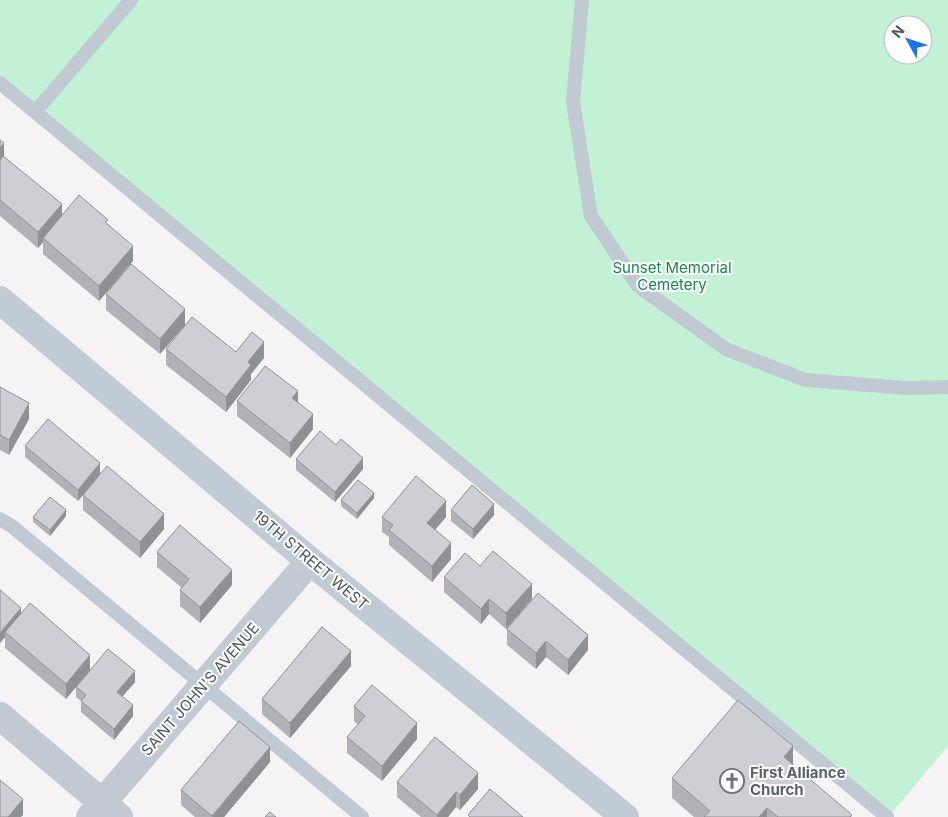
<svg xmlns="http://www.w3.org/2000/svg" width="948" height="817" font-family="Inter,sans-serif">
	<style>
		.green { fill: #c3f1d5; fill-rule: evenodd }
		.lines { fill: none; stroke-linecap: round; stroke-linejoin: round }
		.lane { stroke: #c1cad2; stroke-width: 14 }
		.street { stroke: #c1cad2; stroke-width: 28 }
		.secondary { stroke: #c1cbd6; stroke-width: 28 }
		.wall { fill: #b0b2b7 }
		.shaded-wall { fill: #909195 }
		.building { fill: #cdcfd5; stroke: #909195 }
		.labels { text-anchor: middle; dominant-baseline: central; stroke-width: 4; stroke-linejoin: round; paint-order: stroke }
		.park-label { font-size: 15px; fill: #17864f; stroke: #fff }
		.street-label { font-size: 15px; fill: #4a5661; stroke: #fff }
		.worship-label { font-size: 15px; font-weight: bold; fill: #5b616d; stroke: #fff; text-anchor: start }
	</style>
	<rect width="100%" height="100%" fill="#f5f3f3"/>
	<path class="green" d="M0,0h948v746l-57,68 -891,-737zM893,25h30v30h-30z"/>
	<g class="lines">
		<path class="lane" d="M582,0l-9,102 18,114 47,70 88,63 79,31 102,8 41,-1
			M0,83l887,734
			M35,112l96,-112
			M0,519l13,8 349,290"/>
		<path class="street" d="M0,716l119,101
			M90,817l220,-256"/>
		<path class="secondary" d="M0,300l310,261 315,256"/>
	</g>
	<path class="wall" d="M0,140l4,16 58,60 46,8 25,37 -34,40 -56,-47v-12l-5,6 -38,-32z
		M106,294l79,31 -25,29 -54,-44z
		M166,349l70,3 28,6 -13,16v6l-25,32 -60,-47z
		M0,387l29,32 -20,36 -9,-5z
		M237,401l61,1 15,27 -23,29 -53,-42z
		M336,445l27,24 -28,33 -39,-32v-11z
		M25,446l75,28 -22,27 -53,-44z
		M83,495l81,34 -24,29 -57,-48z
		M374,498l-17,21 -16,-13v-6z
		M451,510l43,5 -21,24 -22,-18z
		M66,516l-16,20 -17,-14v-5z
		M382,517h64l-11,13 16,29 -19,23 -43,-37v-8l-7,-5z
		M157,552l75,33 -32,38 -20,-17v-16l2,-2 -25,-21z
		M480,566l52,33 -26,30 -17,-15 -8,10 -37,-32v-15z
		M0,590l21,24 69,56 45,12 -13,14 11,20 -19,24 -33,-28v-11l-5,-4v-10l-10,12 -61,-51v-11l-5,6z
		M507,629l81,21 -20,25 -22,-18 -10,12 -29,-24z
		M351,666l-61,72 -28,-24v-15z
		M354,706l63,33 -35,42 -35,-28v-16l11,-12 -4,-4z
		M270,762l-46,55h-29l-14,-12v-15z
		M793,764l59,53h-158l-22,-19v-20z
		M397,782l81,7 -18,21 -4,-3 -8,10h-27l-24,-20z"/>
	<path class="shaded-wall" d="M4,143v16l-4,4v-15z
		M62,204v16l-19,18v4l-5,6v-16z
		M133,246v15l-34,40v-15z
		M185,309v16l-25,29v-15z
		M264,342v16l-13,16v6l-25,32v-15l22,-35z
		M298,391v16l-6,-9z
		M29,403v16l-20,36v-15z
		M313,414v15l-23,29v-15z
		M363,458v11l-28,33v-10z
		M100,463v11l-22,27v-11z
		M374,493v5l-17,21v-6z
		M446,501v16l-19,22v-16z
		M494,504v11l-21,24v-10z
		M66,510v6l-16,20v-6z
		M164,514v15l-24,29v-16z
		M451,543v16l-19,23v-16z
		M232,570v15l-32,38v-16z
		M532,584v15l-26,30v-16z
		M489,599v15l-8,10v-15z
		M21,608v11l-16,13v5l-5,6v-10z
		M588,635v15l-20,25v-15z
		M546,641v16l-10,12v-16z
		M351,651v15l-61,72v-15z
		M90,655v15l-24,29v-15z
		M135,671v11l-18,21v-11z
		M133,705v11l-19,24v-11z
		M417,723v16l-35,42v-15z
		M793,746v20l-9,-9z
		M270,747v15l-46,55h-12z
		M478,773v16l-18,21v-15z
		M456,792v15l-8,10h-11v-2z
		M23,799v16l-2,2h-13z
		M767,808v9h-8z"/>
	<path class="building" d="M0,140l4,3 -4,5z
		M3,156l59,48 -24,28 -38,-32v-40z
		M79,195l29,25 -3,2 28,24 -34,40 -56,-48z
		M131,264l54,45 -25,30 -54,-45z
		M192,317l44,35 16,-20 12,10 -16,20 3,3 -25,32 -60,-48z
		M265,366l33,25 -6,7 21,16 -23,29 -53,-42z
		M0,387l29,16 -20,37 -9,-5z
		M48,419l52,44 -22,27 -53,-44z
		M320,431l16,14 5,-6 22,19 -28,34 -39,-33z
		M107,466l57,48 -24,28 -57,-47z
		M416,476l30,25 -19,22 24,20 -19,23 -43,-36 4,-5 -11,-8z
		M358,480l16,13 -17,20 -16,-13z
		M472,485l22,19 -21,25 -22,-19z
		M50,497l16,13 -16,20 -17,-13z
		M180,525l52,45 -32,37 -20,-17 9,-11 -32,-27z
		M493,551l39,33 -26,29 -17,-14 -8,10 -37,-32 21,-24 15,13z
		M0,590l21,18 -21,25z
		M538,593l50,42 -20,25 -22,-19 -10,12 -29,-24z
		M30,603l60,52 -24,29 -61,-52z
		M322,627l29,24 -61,72 -28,-24z
		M108,649l27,22 -18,21 16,13 -19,24 -33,-28 5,-6 -10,-8z
		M372,685l45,38 -35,43 -35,-29 18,-21 -11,-10z
		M738,700l55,46 -9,11 68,58 -2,2h-72l-11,-9 -8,9h-55l6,-6 -38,-33z
		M239,721l31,26 -58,69 -31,-26z
		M435,737l43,36 -18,22 -4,-3 -19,23 -40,-33z
		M0,780l23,19 -15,18h-8z
		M490,789l33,28h-53l-2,-2z
		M270,812l6,5h-11z"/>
	<defs>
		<symbol id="church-ring" viewBox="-11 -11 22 22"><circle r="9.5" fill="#fff" stroke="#6b7280" stroke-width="1.5"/><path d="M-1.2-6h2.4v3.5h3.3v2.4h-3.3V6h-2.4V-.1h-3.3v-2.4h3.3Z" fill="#6b7280"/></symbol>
	</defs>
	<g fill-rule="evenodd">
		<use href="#church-ring" x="718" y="767" width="28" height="28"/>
	</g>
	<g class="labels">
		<g class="park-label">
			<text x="672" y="267">Sunset Memorial<tspan x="672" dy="17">Cemetery</tspan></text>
		</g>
		<g class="street-label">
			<text transform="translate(311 560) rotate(40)">19TH STREET WEST</text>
			<text transform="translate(200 689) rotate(-49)">SAINT JOHN'S AVENUE</text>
		</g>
		<g class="worship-label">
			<text x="750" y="772">First Alliance<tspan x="750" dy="17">Church</tspan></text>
		</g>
	</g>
	<g transform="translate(908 40) rotate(310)"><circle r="24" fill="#ffffff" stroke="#b7bbc0"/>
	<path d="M0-4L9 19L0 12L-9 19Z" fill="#1a73e8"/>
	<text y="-8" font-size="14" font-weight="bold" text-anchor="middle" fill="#4a5661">N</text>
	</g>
</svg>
